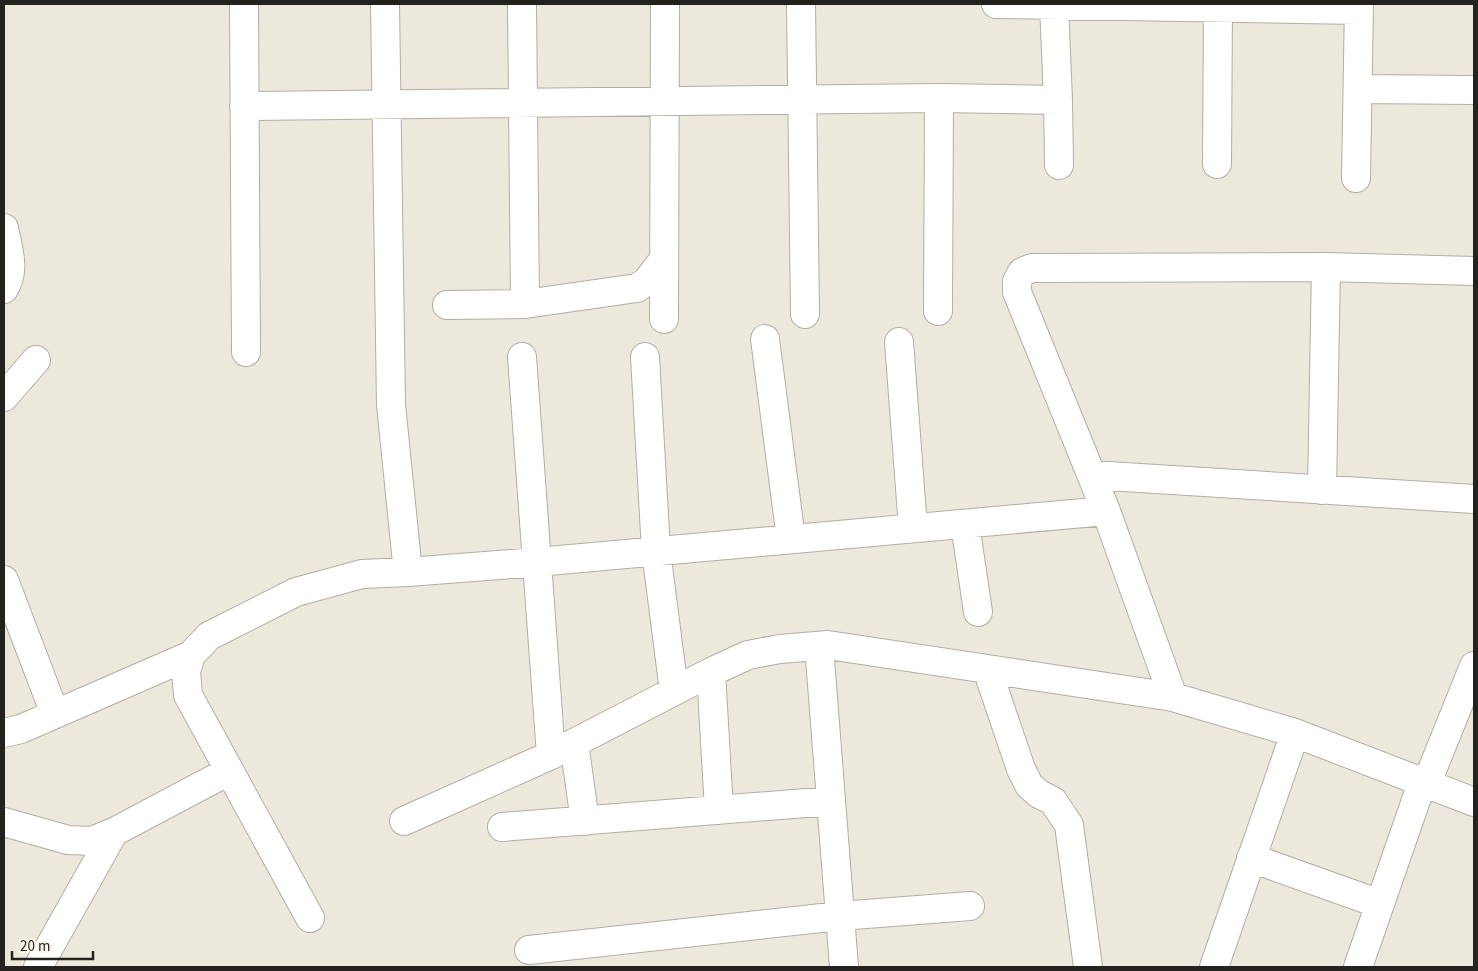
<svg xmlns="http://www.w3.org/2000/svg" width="1478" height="971" font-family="'Source Sans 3',sans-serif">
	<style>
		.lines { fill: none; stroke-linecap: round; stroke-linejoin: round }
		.minor-casing { stroke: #b3aea3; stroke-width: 30 }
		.minor { stroke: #fff; stroke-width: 28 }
	</style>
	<rect width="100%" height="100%" fill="#ede8dc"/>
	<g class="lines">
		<defs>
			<path id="minor" d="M244,4l2,348
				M385,4l6,401 17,167
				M522,4l3,300
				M801,4l4,310
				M996,4l363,6
				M1054,4l4,96 1,65
				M1358,89l116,1
				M244,106l695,-8 119,2
				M1217,164l1,-160
				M1356,178l3,-174
				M4,228c4,21 12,42 0,61
				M447,305l78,-1 112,-16 10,-7 17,-22
				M938,311l1,-213
				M664,319l1,-315
				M765,339l26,200
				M899,342l14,186
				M522,357l29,398
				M645,357l11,194 18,140
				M4,397l32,-37
				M1092,475l382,24
				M1322,490l4,-223
				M965,524l13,88
				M4,580l51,134
				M819,646l25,321
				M987,669l34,100 8,16 10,9 14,7 16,24 19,142
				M711,672l8,138
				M1173,697l-67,-186 -89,-219v-11l5,-9 10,-4 294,-1 148,4
				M4,733l17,-4 170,-74
				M574,743l11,78
				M1426,785l48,-119
				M404,821l147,-66 160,-83 37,-17 32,-6 48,-4 345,52 122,36 179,69
				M4,822l64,18 24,1 22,-9 115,-61
				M502,827l329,-26
				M1251,858l129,46
				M310,918l-122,-223 -2,-23 5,-17 18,-19 87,-44 66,-18 46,-2 129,-10 569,-51
				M529,950l311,-34 130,-10
				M38,967l76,-135
				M1214,967l81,-234
				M1358,967l64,-184"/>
		</defs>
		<use href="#minor" class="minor-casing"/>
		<use href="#minor" class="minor"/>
	</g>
	<rect width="1478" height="971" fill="none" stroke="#24221e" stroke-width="10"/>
	<path d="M12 951v8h81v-8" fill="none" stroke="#24221e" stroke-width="2.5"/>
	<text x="20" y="951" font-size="15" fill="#24221e" stroke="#fbf6e9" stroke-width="4" paint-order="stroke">20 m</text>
</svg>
